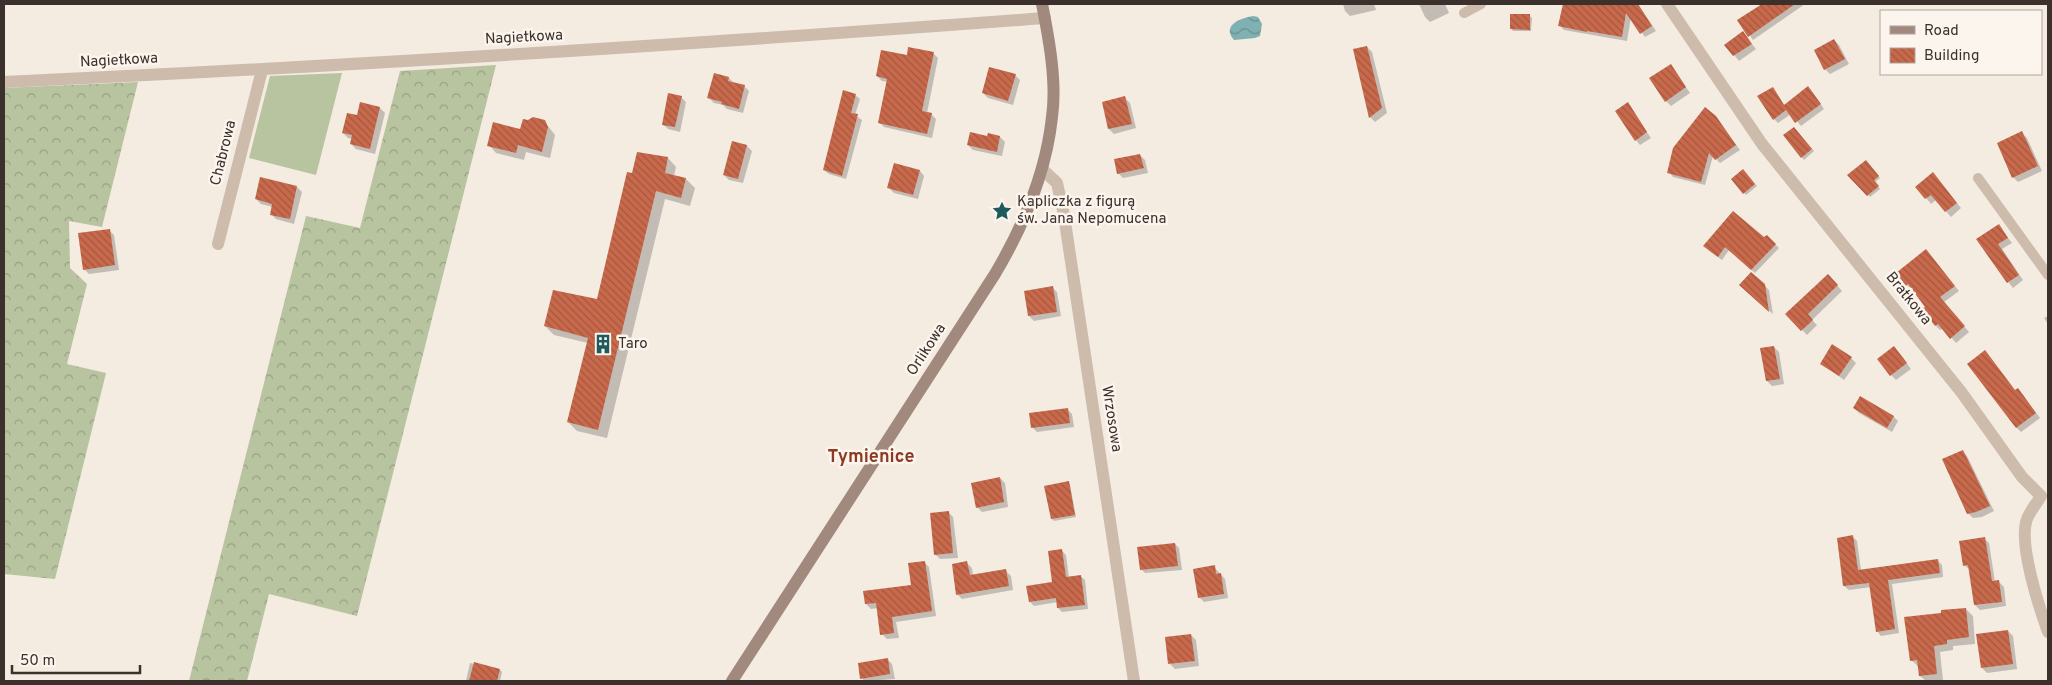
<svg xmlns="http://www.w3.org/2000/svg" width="2052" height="685" font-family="Overpass,sans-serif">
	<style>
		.grass { fill: #b8c4a0 }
		.forest { fill: url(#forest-crowns) }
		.water { fill: url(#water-waves) }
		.shadow { fill: #0003 }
		.building { fill: url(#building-back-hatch) }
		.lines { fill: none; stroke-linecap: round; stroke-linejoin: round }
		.lane { stroke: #cdbbac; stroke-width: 10 }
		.street { stroke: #cdbbac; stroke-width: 12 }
		.secondary { stroke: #a18a7d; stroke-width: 12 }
		.labels { text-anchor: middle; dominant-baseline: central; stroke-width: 5; stroke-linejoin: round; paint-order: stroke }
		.street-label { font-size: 15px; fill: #3b302b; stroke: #fbf5ee }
		.poi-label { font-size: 15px; fill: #3b302b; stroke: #fbf5ee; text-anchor: start }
		.quarter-label { font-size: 18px; font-weight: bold; fill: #8c3b22; stroke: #fbf5ee }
	</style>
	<defs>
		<pattern id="forest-crowns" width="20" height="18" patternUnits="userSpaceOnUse" patternTransform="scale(1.25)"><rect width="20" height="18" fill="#b8c4a0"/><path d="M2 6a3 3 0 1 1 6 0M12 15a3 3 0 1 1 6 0" fill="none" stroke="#97a083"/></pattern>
		<pattern id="water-waves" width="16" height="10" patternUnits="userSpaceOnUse" patternTransform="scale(1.25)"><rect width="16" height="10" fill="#7fb0b2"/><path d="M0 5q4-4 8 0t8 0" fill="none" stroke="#699091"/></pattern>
		<pattern id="building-back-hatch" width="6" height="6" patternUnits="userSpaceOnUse" patternTransform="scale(1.25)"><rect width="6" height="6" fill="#c8694b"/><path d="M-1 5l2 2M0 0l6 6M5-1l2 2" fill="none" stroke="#a4573f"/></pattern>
	</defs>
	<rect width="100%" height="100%" fill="#f4ebe1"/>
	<path class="grass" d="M342,73l-26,102 -67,-17 21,-82z"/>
	<path class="forest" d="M496,65l-139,551 -88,-22 -22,87h-58l117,-465 54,12 40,-157z
		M138,82l-36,145 -33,-6 1,47 17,16 -20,80 39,9 -51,206 -51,-5v-486z"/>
	<path class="water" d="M1253,16l5,1 4,7 -2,12 -5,2 -21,2c-13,-15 7,-22 19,-24z"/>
	<path class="shadow" d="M1343,4h31l2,6 -26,6 -5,-5z
		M1419,4h26l4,9 -19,9 -5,-5z
		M1565,4h73l18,27 -11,6 -14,-20 -4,24 -63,-11 -4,-4z
		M1763,4h42l-52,36 -13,-18z
		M1530,16l2,2 -1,13h-18l-2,-3z
		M1743,33l13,16 -17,12 -13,-16z
		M1834,40l5,5 10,19 -19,10 -5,-5z
		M1367,47l5,5 15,61 -12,9 -5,-5 -16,-67z
		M933,53l5,5 -11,55 4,1 5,5 -4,19 -48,-11 -5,-5 9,-40 -6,-1 -5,-5 31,-20z
		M1671,66l19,27 -19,13 -5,-5z
		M715,75l14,3 5,5 10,3 5,5 -6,22 -16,-4 -4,-4 -9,-2 -5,-5z
		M1015,75l5,5 -7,25 -25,-7 -5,-5z
		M1773,88l12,18 27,-14 12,17 -23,17 -10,-12 -13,9 -4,-4z
		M855,95l5,4 -5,16 7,5 -16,59 -17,-5 -5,-4z
		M681,97l5,5 -6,30 -12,-3 -5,-5z
		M1125,98l5,5 6,25 -22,6 -5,-5z
		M1627,104l24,34 -11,7 -4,-5z
		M380,108l5,5 -10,41 -19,-5 -5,-5 2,-5 -5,-1 -5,-5 15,-16z
		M1715,116l25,34 -20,13 -7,-7 -8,29 -32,-8 -4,-5z
		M544,121l11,14 -5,23 -24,-6 -2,8 -28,-7 -7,-8z
		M1794,128l20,23 -10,9 -19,-24z
		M2022,133l5,5 15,33 -24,11 -5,-5z
		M988,135l12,2 5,5 -3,14 -29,-6 -5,-5 20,-8z
		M733,142l14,4 5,5 -9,32 -14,-3 -5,-5z
		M1140,155l5,5 3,13 -25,5 -5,-5z
		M668,158l8,9 -2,9 12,3 9,9 -5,18 -25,-7 -58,239 -30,-7 -9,-9 20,-79 -34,-8 -9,-9 53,-25 35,-126z
		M1868,163l12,15 -5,4 5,7 -10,8 -21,-22z
		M920,171l4,5 -6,23 -24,-6 -5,-5z
		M1745,172l12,14 -11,9 -13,-16z
		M1933,174l28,34 -10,9 -15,-17 -5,4 -14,-17z
		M261,179l36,8 5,5 -8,32 -18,-5 -5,-5 2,-7 -12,-3 -5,-5z
		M1999,226l13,17 -10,6 21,31 -10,8 -22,-28 -13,-20z
		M109,230l5,5 5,35 -30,4 -5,-5z
		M1767,236l12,12 -24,25 -26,-23 -7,10 -14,-10 56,-11z
		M1930,256l29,35 -15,11 25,30 -13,11 -13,-15 -3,2 -5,-5 -8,-18 -14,-18 -1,1 -5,-5z
		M1828,275l14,16 -30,29 5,5 -10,10 -20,-21z
		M1764,285l5,5 4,24 -28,-24z
		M1052,287l5,5 4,24 -27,5 -5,-5z
		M2048,316v8l-4,-6z
		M1774,347l5,5 5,32 -12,2 -5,-5z
		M1899,353l12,16 -15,11 -5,-5z
		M1851,358l5,5 -12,17 -23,-17z
		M2015,391l8,4 17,23 -19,14 -5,-5z
		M1854,408l39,8 5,5 -6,11 -33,-19z
		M1067,409l5,5 2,13 -37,5 -5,-5z
		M1962,451l5,5 27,55 -12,6 -9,1 -5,-5z
		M1000,478l5,5 3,24 -26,5 -5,-5z
		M1068,483l2,2 6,32 -22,4 -2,-2z
		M948,512l5,5 5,41 -18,1 -5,-5z
		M1853,537l4,4 4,29 76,-10 5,5 1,12 -51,7 7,49 -18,3 -4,-5 -6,-44 -22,3 -5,-4z
		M1984,538l5,5 6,39h4l5,5 2,19 -26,4 -5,-5 -5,-35 -6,-5z
		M1175,544l4,4 3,22 -37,3 -4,-4z
		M1062,551l4,4 3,23 11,-2 5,4 3,29 -26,3 -4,-4v-6l-24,4 -4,-4 24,-19z
		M924,562l5,5 7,49 -40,6 3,16 -12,1 -5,-5 -4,-26 -7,1 -5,-5 47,-18z
		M967,563l5,5 1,8 33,-5 5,5 2,14 -51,9 -5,-5z
		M1214,567l11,12 3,19 -24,4 -5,-5z
		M1966,609l7,7 2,28 -22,2v4l-13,2 3,28 -17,1 -6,-5 -1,-9 -8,-7 31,-46z
		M2008,631l5,5 4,33 -30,4 -5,-5z
		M1191,635l5,5 3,26 -24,3 -5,-5z
		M887,659l5,5 3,15 -30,2 -4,-3z
		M470,663l30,7 2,2 -2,9h-34z"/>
	<path class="building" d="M1563,4h75l14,22 -12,8 -14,-21 -4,24 -35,-6v1l-29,-6z
		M1762,4h33l-47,33 -11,-17z
		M1510,14h20v16l-20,-1z
		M1743,31l9,13 -19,12 -9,-11z
		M1834,39l11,20 -21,11 -10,-20z
		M1367,46l15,62 -13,10 -16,-69z
		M908,47l26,5 -12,59 10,2 -5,21 -49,-11 9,-44 -11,-3 5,-26 26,5z
		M1671,64l15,23 -21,15 -16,-24z
		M989,67l27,7 -8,27 -26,-8z
		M714,73l15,4 -1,4 17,4 -6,24 -18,-5 1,-2 -15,-4z
		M1808,86l13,18 -26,19 -9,-13 -13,10 -16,-24 16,-9 11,18z
		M843,90l13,4 -5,19 7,1 -16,62 -19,-6z
		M668,93l14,3 -7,31 -13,-2z
		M1125,96l7,28 -24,5 -6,-27z
		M360,102l20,5 -10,42 -20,-5 2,-9 -10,-2 5,-20 10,2z
		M1628,102l19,30 -12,9 -20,-30z
		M1705,107l11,9 20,29 -21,15 -6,-7 -8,29 -34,-9 6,-25z
		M533,117l12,3 3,7 -6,25 -24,-7 -2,8 -29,-7 6,-24 27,7 3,-10 5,1z
		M1794,127l18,22 -11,9 -18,-23z
		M2022,131l16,35 -26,12 -15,-35z
		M970,132l17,4 1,-3 12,3 -3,16 -30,-7z
		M732,141l15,4 -9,34 -15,-4z
		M637,152l31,5 -3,16 21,5 -5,20 -25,-7 -58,239 -31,-8 21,-84 -44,-12 9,-36 44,9 30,-127 5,1z
		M1140,154l4,14 -27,6 -3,-15z
		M1866,160l13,16 -5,4 5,6 -12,10 -20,-21z
		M894,163l26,7 -7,25 -26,-7z
		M1743,169l12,15 -12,10 -12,-15z
		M1933,172l24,31 -12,9 -14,-17 -6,4 -10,-12z
		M260,177l37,9 -7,33 -20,-4 2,-11 -17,-5z
		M1733,211l31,26 3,-2 9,9 -25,26 -26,-23 -7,10 -15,-11z
		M1999,224l9,14 -10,6 21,31 -12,8 -31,-44z
		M110,229l5,36 -32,5 -5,-37z
		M1926,249l29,37 -15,11 25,29 -15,13 -12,-15 -3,2 -13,-17 3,-2 -17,-23 -2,2 -10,-13z
		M1751,272l14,12 4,28 -30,-27z
		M1828,274l10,11 -30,29 5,6 -12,11 -16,-17z
		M1053,286l4,26 -29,4 -4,-25z
		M1832,344l20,13 -13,19 -19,-12z
		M1774,346l6,33 -14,2 -6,-33z
		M1894,346l13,17 -17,13 -13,-17z
		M1985,350l30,40 3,-2 18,25 -20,15 -49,-64z
		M1860,396l34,20 -7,12 -34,-20z
		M1068,408l2,15 -39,5 -2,-15z
		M1963,450l27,56 -14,6 -9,2 -25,-55z
		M1000,477l4,25 -28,6 -5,-25z
		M1069,481l6,34 -24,4 -7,-33z
		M949,511l4,42 -19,2 -4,-42z
		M1853,535l5,35 80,-11 2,14 -52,7 7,49 -19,3 -7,-49 -26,3 -6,-48z
		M1985,537l7,44 7,-1 3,22 -28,3 -6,-40 -5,1 -4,-25z
		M1175,543l3,23 -38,4 -3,-23z
		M1062,549l4,28 15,-2 4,30 -28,3 -1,-10 -27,4 -3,-16 26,-4 -4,-31z
		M925,561l7,50 -40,6 2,16 -14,2 -4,-32 -11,1 -2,-13 48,-6 -3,-22z
		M967,561l3,14 36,-6 3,17 -53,9 -4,-31z
		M1215,565l1,9 5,-1 3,21 -26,4 -5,-29z
		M1966,608l3,29 -22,3v4l-13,2 3,28 -18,2 -2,-16 -7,1 -6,-44 37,-4v-3z
		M2008,630l5,34 -32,4 -5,-34z
		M1191,634l4,27 -27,3 -3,-27z
		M888,658l2,16 -30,5 -2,-16z
		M474,662l26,7 -3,12h-28z"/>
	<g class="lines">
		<path class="lane" d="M1464,13l17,-9
			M1978,178l70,97"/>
		<path class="street" d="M1667,4l95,140 200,249 60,84 19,19c-4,7 -11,15 -14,23 -9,24 12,88 21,113
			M4,82c347,-16 694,-38 1041,-64
			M1042,169l15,14 7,32 70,466
			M218,244l44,-174"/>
		<path class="secondary" d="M732,681l263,-407c29,-49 51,-100 57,-157 5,-35 -3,-78 -10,-113"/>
	</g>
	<defs>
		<symbol id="sight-bare" viewBox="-9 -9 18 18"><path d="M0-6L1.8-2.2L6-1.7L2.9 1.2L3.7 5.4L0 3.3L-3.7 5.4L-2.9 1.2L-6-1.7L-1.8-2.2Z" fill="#1f5a5e" stroke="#fbf5ee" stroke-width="2.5" paint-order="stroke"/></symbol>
		<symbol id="building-bare" viewBox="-9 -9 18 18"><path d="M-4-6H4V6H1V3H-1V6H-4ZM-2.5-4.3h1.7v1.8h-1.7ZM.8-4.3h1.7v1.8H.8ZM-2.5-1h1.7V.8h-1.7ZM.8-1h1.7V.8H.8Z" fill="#1f5a5e" stroke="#fbf5ee" stroke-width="2.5" paint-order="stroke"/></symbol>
	</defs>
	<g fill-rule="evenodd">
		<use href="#sight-bare" x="988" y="197" width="28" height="28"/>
		<use href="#building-bare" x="589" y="330" width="28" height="28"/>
	</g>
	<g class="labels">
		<g class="street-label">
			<text transform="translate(524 38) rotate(-3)">Nagietkowa</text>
			<text transform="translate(119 61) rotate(-3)">Nagietkowa</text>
			<text transform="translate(224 153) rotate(-76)">Chabrowa</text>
			<text transform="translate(1908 299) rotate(51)">Bratkowa</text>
			<text transform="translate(927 350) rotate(-57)">Orlikowa</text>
			<text transform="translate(1111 419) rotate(81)">Wrzosowa</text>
		</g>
		<g class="poi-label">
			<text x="1017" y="202">Kapliczka z figurą<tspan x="1017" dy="17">św. Jana Nepomucena</tspan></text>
			<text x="618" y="344">Taro</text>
		</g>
		<g class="quarter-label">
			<text x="871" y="457">Tymienice</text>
		</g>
	</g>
	<rect width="2052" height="685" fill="none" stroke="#3b302b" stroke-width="10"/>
	<rect x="1880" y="10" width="162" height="65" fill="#fbf5ee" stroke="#aea6a0"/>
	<rect x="1890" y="26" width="25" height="8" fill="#a18a7d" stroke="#aea6a0"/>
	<text x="1924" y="35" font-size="15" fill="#3b302b">Road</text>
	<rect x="1890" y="48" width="25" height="15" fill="url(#building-back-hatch)" stroke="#aea6a0"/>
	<text x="1924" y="60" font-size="15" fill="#3b302b">Building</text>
	<path d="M12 665v8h128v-8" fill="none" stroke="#3b302b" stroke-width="2.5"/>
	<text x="20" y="665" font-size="15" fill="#3b302b" stroke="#fbf5ee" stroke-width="4" paint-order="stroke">50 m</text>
</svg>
